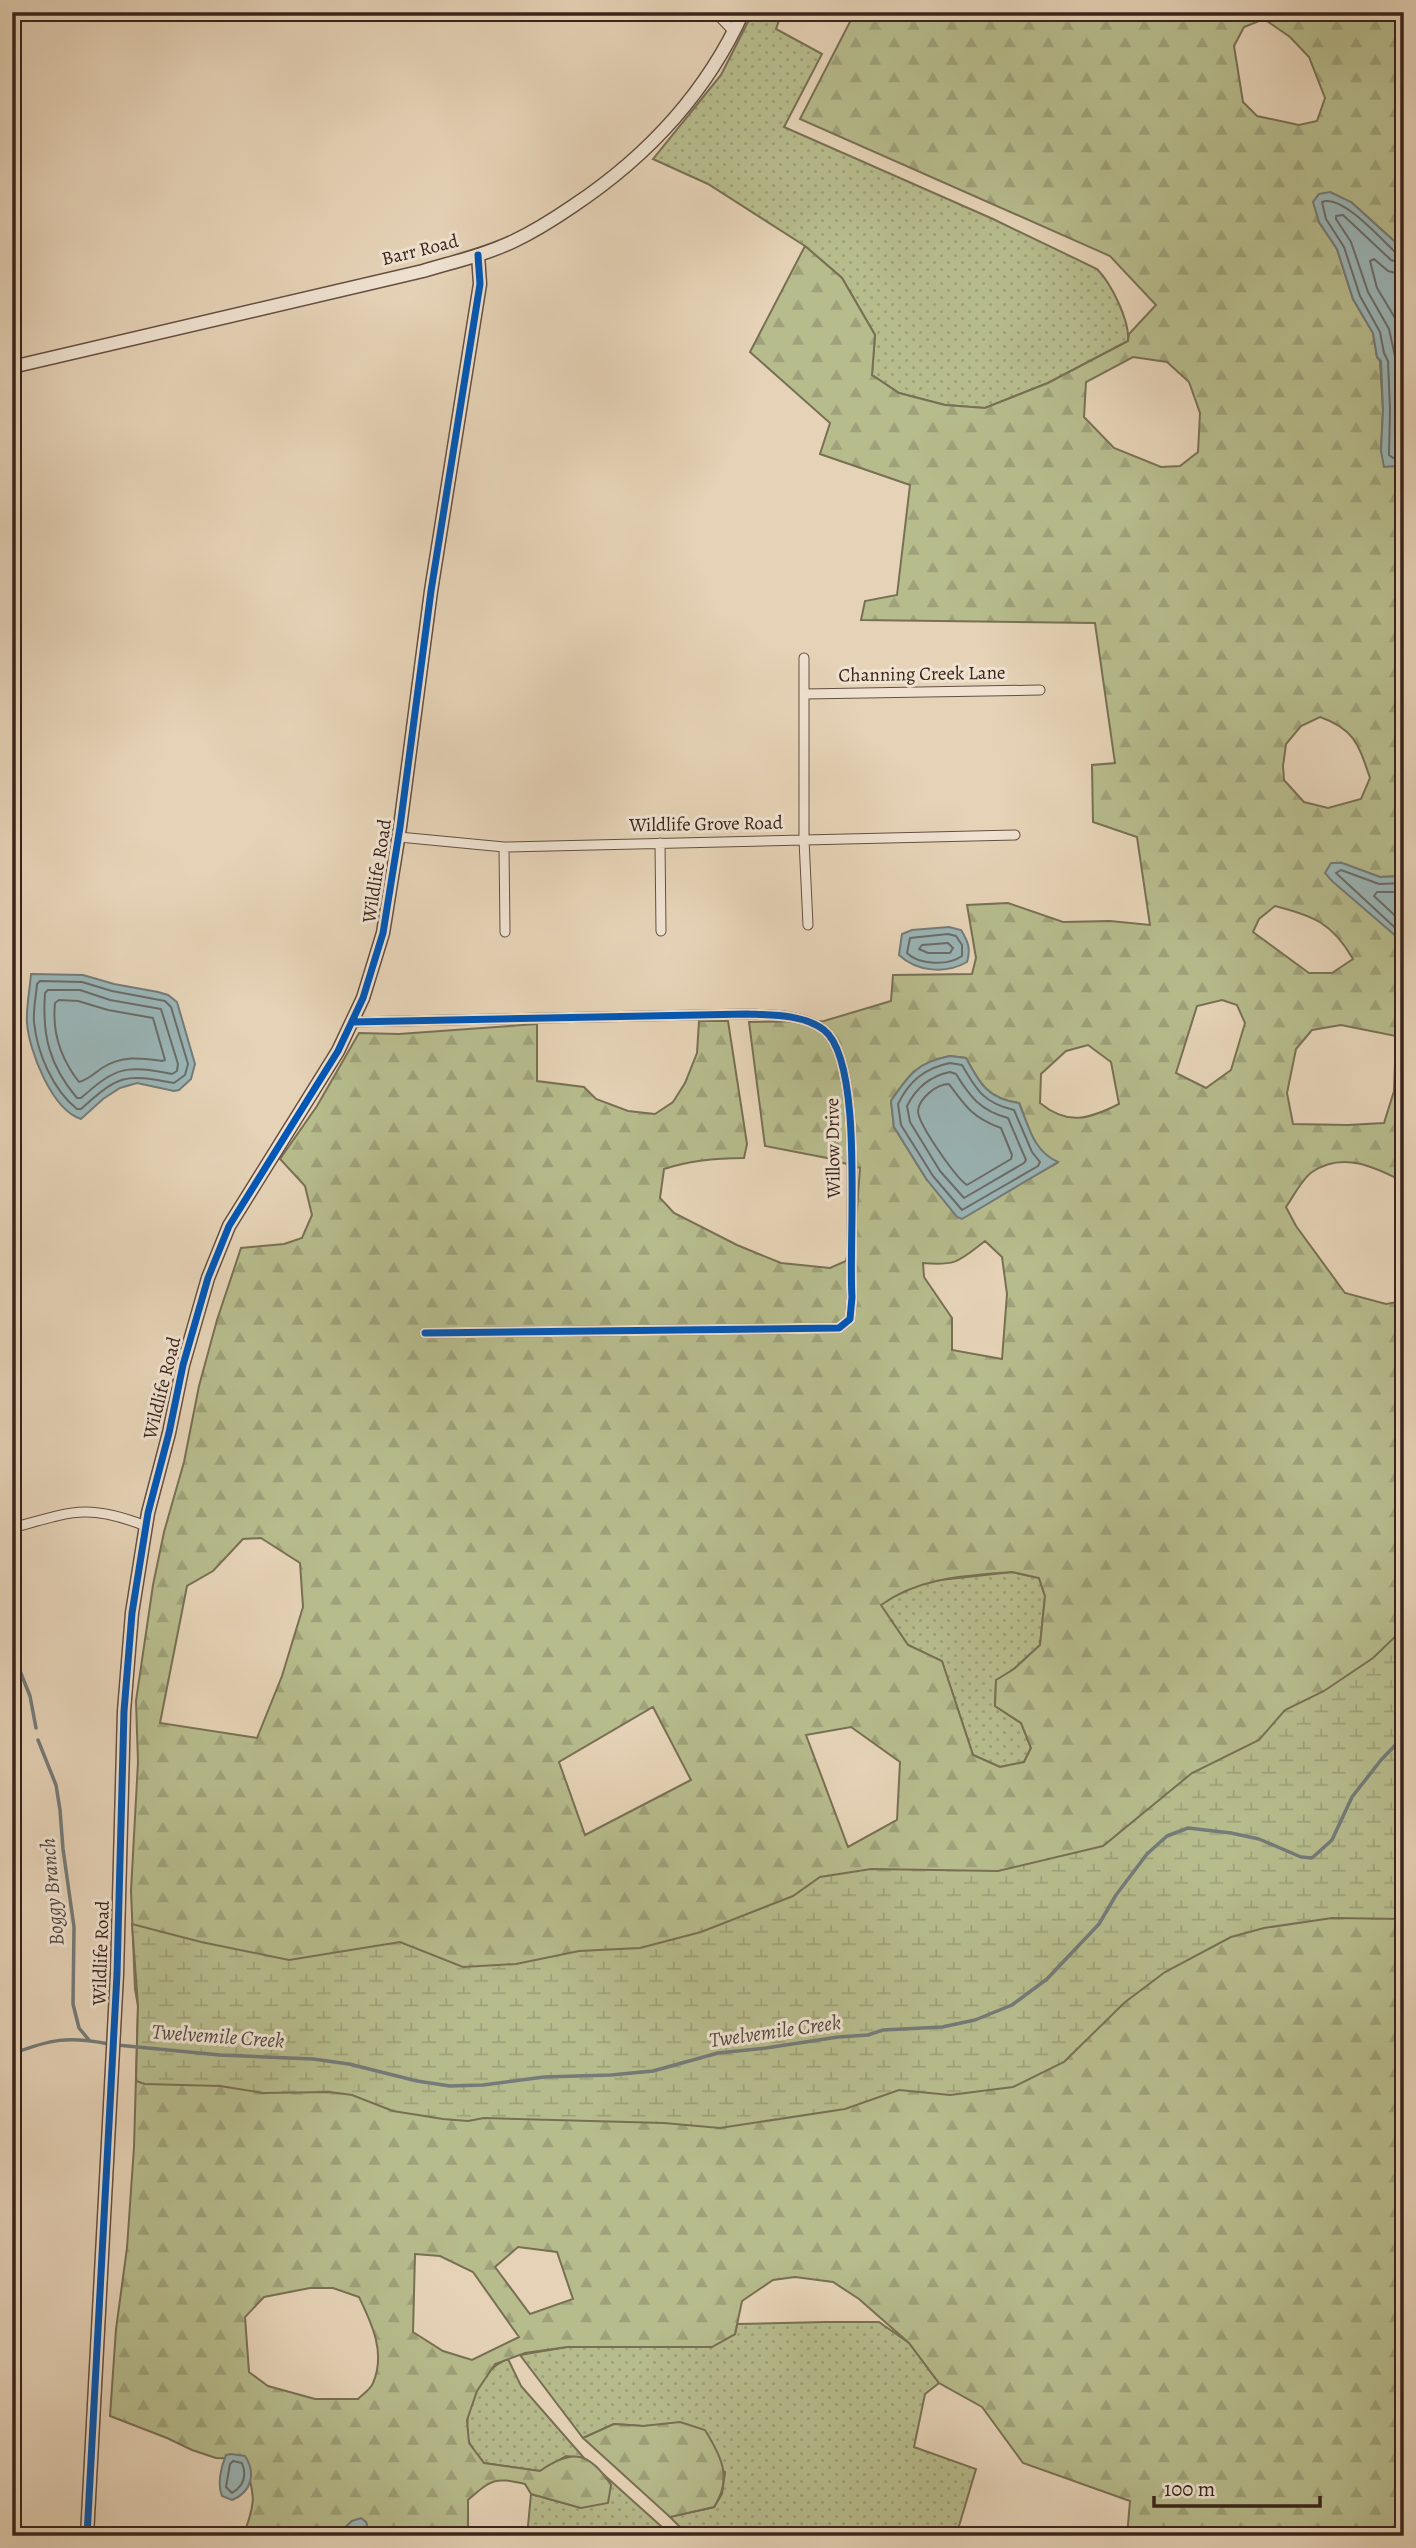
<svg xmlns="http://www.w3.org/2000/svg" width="1416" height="2548" font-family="Alegreya,serif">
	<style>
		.grass { fill: url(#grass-dots); stroke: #787054; stroke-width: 2 }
		.forest { fill: url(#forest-firs); stroke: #787054; stroke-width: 2; fill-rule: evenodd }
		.wetland { fill: url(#wetland-marsh); stroke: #787054; stroke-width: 2 }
		.water { fill: #9ab6b8; stroke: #747b79; stroke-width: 2 }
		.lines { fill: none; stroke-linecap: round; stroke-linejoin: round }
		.shore { stroke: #6a6c6a; stroke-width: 2 }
		.stream { stroke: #747b79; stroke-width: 3.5 }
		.minor-casing { stroke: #654f42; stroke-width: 11 }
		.tertiary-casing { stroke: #654f42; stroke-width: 15 }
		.minor { stroke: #efe2d0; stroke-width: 9 }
		.tertiary { stroke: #efe2d0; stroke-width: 12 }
		.cycleway-casing { stroke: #efe2d0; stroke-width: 11 }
		.cycleway { stroke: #0057b8; stroke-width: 7 }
		.labels { text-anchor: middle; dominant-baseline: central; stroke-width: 6; stroke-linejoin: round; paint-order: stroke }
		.street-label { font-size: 19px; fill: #3a231b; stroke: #efe2d0 }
		.water-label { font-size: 21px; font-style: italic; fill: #524842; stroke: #efe2d0 }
	</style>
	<defs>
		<pattern id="grass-dots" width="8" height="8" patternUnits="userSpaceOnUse" patternTransform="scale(1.75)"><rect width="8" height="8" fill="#b7bc8d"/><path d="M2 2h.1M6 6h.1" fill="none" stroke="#9ea179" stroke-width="1.8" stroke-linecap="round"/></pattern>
		<pattern id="forest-firs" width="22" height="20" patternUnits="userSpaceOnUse" patternTransform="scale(1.75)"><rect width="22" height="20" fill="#b7bc8d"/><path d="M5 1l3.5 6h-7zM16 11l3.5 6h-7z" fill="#9ea179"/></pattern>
		<pattern id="wetland-marsh" width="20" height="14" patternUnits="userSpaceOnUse" patternTransform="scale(1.75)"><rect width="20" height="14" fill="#b7bc8d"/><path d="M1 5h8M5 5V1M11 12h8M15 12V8" fill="none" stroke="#9ea179"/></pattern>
	</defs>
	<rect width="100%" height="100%" fill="#e6d3b7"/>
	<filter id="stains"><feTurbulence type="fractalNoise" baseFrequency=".00286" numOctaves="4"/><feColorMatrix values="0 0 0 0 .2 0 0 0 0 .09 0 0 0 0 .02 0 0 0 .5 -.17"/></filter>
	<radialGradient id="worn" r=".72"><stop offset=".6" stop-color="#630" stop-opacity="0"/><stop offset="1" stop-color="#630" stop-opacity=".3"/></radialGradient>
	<path class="grass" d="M753,12h29l-6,17 46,25 -38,73 209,92 104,50c14,14 33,52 31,72l-80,42 -63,25 -40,-3 -46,-12 -27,-18 3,-40 -33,-57 -37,-32 -97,-62 -55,-25 68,-84z
		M1012,1572l27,6 6,18 -5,49 -26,24 -18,12 -1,25 26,17 10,25 -7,14 -24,5 -27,-12 -31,-93 -34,-17 -28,-40 31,-19 29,-6z
		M825,2322h54l30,21 30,40 -14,11 -11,53 62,22 -20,67h-267l-19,-19 44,-10 8,-13 3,-22 -82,-46 -29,-2 -31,14 -63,-83 47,-8h144l24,-13 2,-10z
		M508,2359l13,27 63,72 -18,-2 -26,15 -56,-8c-5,-7 -14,-15 -16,-24 -5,-28 12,-70 40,-80z
		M603,2474l69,62h-145l4,-42 50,14 30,-23z"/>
	<path class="forest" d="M855,12h538l11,14v224l-53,-48 -32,20 18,27 16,50 20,34 4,24 3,4 3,49 -2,41 14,15 9,-6v416l-24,1 -38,-14 58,79 4,1v239c-29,-15 -61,-31 -92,-10 -10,7 -19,25 -26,35l10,19 49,67 41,11 18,-3v1235h-277l3,-35 -107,-38 -41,-56 -43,-24 -30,-40 -50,-44 -26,-17 -38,-5 -22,3 -31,21 -7,33 -23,13h-145l-42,6 -30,11 -18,27 -10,29 2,23 15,20 56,8c32,-22 49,-20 71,14l-3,18 -27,5 -50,-14 -6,-10c-31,-7 -33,-5 -57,16v36h-98l-4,-14 -14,-1 -16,15h-93c14,-36 12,-41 0,-77l-27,-1 -24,-8 -25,-12 -57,-22 6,-87 11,-81 7,-101 4,-141 -3,-17 -4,-98 7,-129 -2,-61 17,-116 11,-53 20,-70 15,-76 18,-66 24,-72 43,-4 18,-6 10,-23 -7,-29 -25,-27 37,-53 42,-73 40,1 138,-10v57l47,6 12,12 32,12 27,3 18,-12 12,-19 12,-30 2,-32h29l19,123 -3,14c-28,0 -53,2 -80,11l-4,29 14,15 63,32 44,18 49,5 16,-7 11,-51 3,-42 -33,-10 -62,-12 -16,-124 75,-1 67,-20 2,-26 79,-1 4,-16 -9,-53 41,-2 55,19 47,-1 40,4 -13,-88 -44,-15 -1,-57 23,-2 -20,-140 -234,-3 4,-19 32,-6 13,-110 -90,-31 10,-31 -80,-71 55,-106 37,32 33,57 -3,40 27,18 46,12 40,3 63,-25 80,-42 1,-7 27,-29 -46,-49 -310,-137zM1264,19l26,18 19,20 16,41 -8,23 -18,4 -42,-9 -14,-14 -9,-56 10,-19zM1133,357l34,5 22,20 11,31 -2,39 -18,14 -19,1 -47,-19 -30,-31 2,-35zM1320,717c35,12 39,29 50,61l-9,21 -33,9 -24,-6 -20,-22 -1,-14 3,-22 15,-18zM1275,906c39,10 57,17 78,53l-21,14h-23l-56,-41 6,-13zM1222,1000l15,5 8,18 -14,47 -25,18 -30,-15 21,-67zM1341,1025l55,11 -2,55 -10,32 -36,2 -55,-1 -6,-31 9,-44 16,-19zM1088,1045l23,17 8,42c-30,15 -51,22 -79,-1l1,-29 25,-23zM950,1056l16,2c14,26 22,41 53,45 11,26 13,46 38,60l-46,26 -84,-9 -33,-53 -3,-26c18,-27 27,-38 59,-45zM985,1241l17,16 5,37 -5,65 -50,-9v-32l-28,-41 -1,-14c34,3 36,-2 62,-22zM261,1538l39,25 3,44 -21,69 -25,62 -97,-15 27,-137 26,-15 30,-32zM1012,1572l27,6 6,18 -5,49 -26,24 -18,11 -1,26 26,17 10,25 -7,14 -24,5 -27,-12 -31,-94 -34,-16 -27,-40c39,-28 84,-29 131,-33zM653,1707l38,73 -106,55 -26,-73zM851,1727l49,35 -3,58 -49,27 -42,-112zM518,2247l39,5 16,47 -43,15 -35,-47zM415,2254l25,2 33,16 46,65 -47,23 -29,-9 -30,-19zM310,2288h23l26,9c13,27 27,56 14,86 -2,6 -10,11 -15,16h-43l-47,-13 -19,-14 -4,-55 19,-20z
		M680,2422l25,8c16,26 28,48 9,77l-44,10 -87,-79 31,-14 29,2z"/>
	<path class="wetland" d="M1404,1628v291l-72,-1 -68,10 -33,9 -66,35 -41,31 -60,59 -51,25 -63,8 -51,-5 -54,19 -125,19 -56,-5 -180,-5 -16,3 -25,-2 -50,-8 -41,-16 -22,-3 -67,1 -43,-7 -75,-2 -9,-3 2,-75 -6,-82 69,18 88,18 111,-18 63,25 53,-3 63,-13 61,-3 61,-16 92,-36 27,-19 51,-8 127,2 105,-25 89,-73 67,-33 26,-30 39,-19 49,-33z"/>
	<path class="water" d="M1330,192l21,10 53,48v210l-9,6 -11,1 -3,-16 2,-41 -2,-49 -4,-4 -4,-24 -20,-34 -16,-50 -18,-27 -6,-20 6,-8z
		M1331,863h11l38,14 24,-1v67l-72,-62 -7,-8z
		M949,927l12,3c7,11 10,19 6,32 -21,12 -50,10 -68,-7l3,-21 10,-4z
		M31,974l52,1 31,9 44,8 10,3 9,7 18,62 -4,15 -12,11 -5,1 -37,-8 -17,5 -17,11 -22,20c-29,-9 -52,-68 -54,-96 -1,-16 3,-34 4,-49z
		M950,1056l16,2c14,26 22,41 53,45 10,24 14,48 39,59l-96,57 -5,-2 -30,-37 -33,-53 -3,-26c18,-27 27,-39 59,-45z
		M231,2454l14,2c11,17 7,36 -13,44l-10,-4c-5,-12 -1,-29 4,-41z
		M361,2518l5,4 4,14h-34l16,-15z"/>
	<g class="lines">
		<path class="shore" d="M1404,255l-8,-2c-15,-14 -54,-59 -74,-51l4,17 18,28 16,49 20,36 4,21 4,8 2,49 -1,45 4,3 11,-4
			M1404,264l-13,-4 -48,-45 -7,1v3l15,23 17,50 21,37 7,32 3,49 -2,32 7,3
			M1404,275l-16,-4 -14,-12 -4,2 7,27 21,35 6,26
			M1404,883l-25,1 -38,-14 -5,3 68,63
			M1404,892h-27l-3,4 30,28
			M948,934l8,2 6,9v11c-14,10 -43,9 -55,-3l3,-15z
			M948,943l5,5 -3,5h-22l-9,-4 3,-4z
			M40,981l42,1 30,9 53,10 6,6 17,57 -3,11 -11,8c-50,-9 -54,-9 -93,26h-4c-24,-19 -40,-56 -43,-87 -1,-12 2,-26 3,-38z
			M48,990h32l30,10 51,9 17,55 -1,7 -5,3c-46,-9 -55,-8 -91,24h-4c-28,-33 -35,-63 -32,-105z
			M59,1000l19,1 30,9 45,8 12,42 -3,1c-21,-3 -40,-6 -60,7 -7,5 -15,12 -23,14 -18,-23 -27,-50 -24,-79z
			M950,1063l12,2c15,26 22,38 52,45l18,42 8,10 -2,4 -76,44 -29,-34 -32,-51 -3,-21c11,-23 27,-36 52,-41z
			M950,1072l6,2c14,23 25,37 52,44l18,42 -2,3 -60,35 -24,-27 -30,-49 -3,-16c9,-18 23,-30 43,-34z
			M949,1084c16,22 24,34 52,44l11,27 -1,4 -44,26c-11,-7 -49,-61 -49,-74 1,-13 19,-27 31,-27z
			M233,2461l9,2c5,13 2,23 -10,30l-6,-6 4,-23z"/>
		<path class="stream" d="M12,1637l7,15 1,19 10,25 6,32
			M38,1740l18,45 4,25 3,39 11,78 -1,77 6,24 10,12
			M117,2045l103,10 93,4 36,5 68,17 33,5 33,-1 61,-8 67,-2 42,-4 65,-18 48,-5 72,-11 30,-2 15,-5 59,-3 33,-7 37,-15 35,-26 52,-55 17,-29 31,-41 20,-18 21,-8 43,5 28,6 42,18 11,1 20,-18 20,-43 29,-37 23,-24
			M12,2054c39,-15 56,-18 97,-10"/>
		<defs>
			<path id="minor" d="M715,12l19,20
				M804,658v182l4,85
				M805,694l235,-4
				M399,837l105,10 511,-12
				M660,843l1,88
				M504,847l1,85
				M352,1022l395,-8c25,1 56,0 77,16 41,32 24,213 28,267l-2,22 -11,9 -414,5
				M12,1528c59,-16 74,-25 134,-2"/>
			<path id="tertiary" d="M12,367l411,-96c30,-9 62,-16 91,-30 21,-10 40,-22 59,-35 75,-50 133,-112 170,-194
				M87,2536l30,-562 7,-263 8,-98 16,-100 21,-80 14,-68 25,-87 21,-52 109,-175 25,-53 20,-65 17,-106 31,-236 49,-307 -2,-29"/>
		</defs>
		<use href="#minor" class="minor-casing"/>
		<use href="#tertiary" class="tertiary-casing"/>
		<use href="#minor" class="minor"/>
		<use href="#tertiary" class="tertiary"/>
		<defs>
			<path id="cycleway" d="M352,1022l395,-8c25,1 56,0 77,16 41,32 24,213 28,267l-2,22 -11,9 -414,5
				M87,2536l30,-562 7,-263 8,-98 16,-100 21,-80 14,-68 25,-87 21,-52 109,-175 25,-53 20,-65 17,-106 31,-236 49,-307 -2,-29"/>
		</defs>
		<use href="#cycleway" class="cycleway-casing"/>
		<use href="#cycleway" class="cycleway"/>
	</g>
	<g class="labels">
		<g class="street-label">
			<text transform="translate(420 250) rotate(-14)">Barr Road</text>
			<text transform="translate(922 674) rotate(-1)">Channing Creek Lane</text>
			<text transform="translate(706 824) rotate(-1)">Wildlife Grove Road</text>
			<text transform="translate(377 871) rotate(-81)">Wildlife Road</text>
			<text transform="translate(833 1148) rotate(-91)">Willow Drive</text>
			<text transform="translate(162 1388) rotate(-76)">Wildlife Road</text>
			<text transform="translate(101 1953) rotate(-88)">Wildlife Road</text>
		</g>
		<g class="water-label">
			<text transform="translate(52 1892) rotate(-95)">Boggy Branch</text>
			<text transform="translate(775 2031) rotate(-8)">Twelvemile Creek</text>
			<text transform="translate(218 2036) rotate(4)">Twelvemile Creek</text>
		</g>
	</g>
	<rect width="1416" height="2548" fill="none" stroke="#e6d3b7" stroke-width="42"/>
	<rect x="14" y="14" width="1388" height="2520" fill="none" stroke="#3a231b" stroke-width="3.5"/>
	<rect x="21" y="21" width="1374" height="2506" fill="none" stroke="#3a231b" stroke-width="2"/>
	<path d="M1154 2496v10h166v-10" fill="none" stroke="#3a231b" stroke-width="3.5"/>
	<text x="1164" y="2496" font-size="21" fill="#3a231b" stroke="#efe2d0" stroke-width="5" paint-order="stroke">100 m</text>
	<rect width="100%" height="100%" filter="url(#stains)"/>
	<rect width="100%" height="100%" fill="url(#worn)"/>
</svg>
